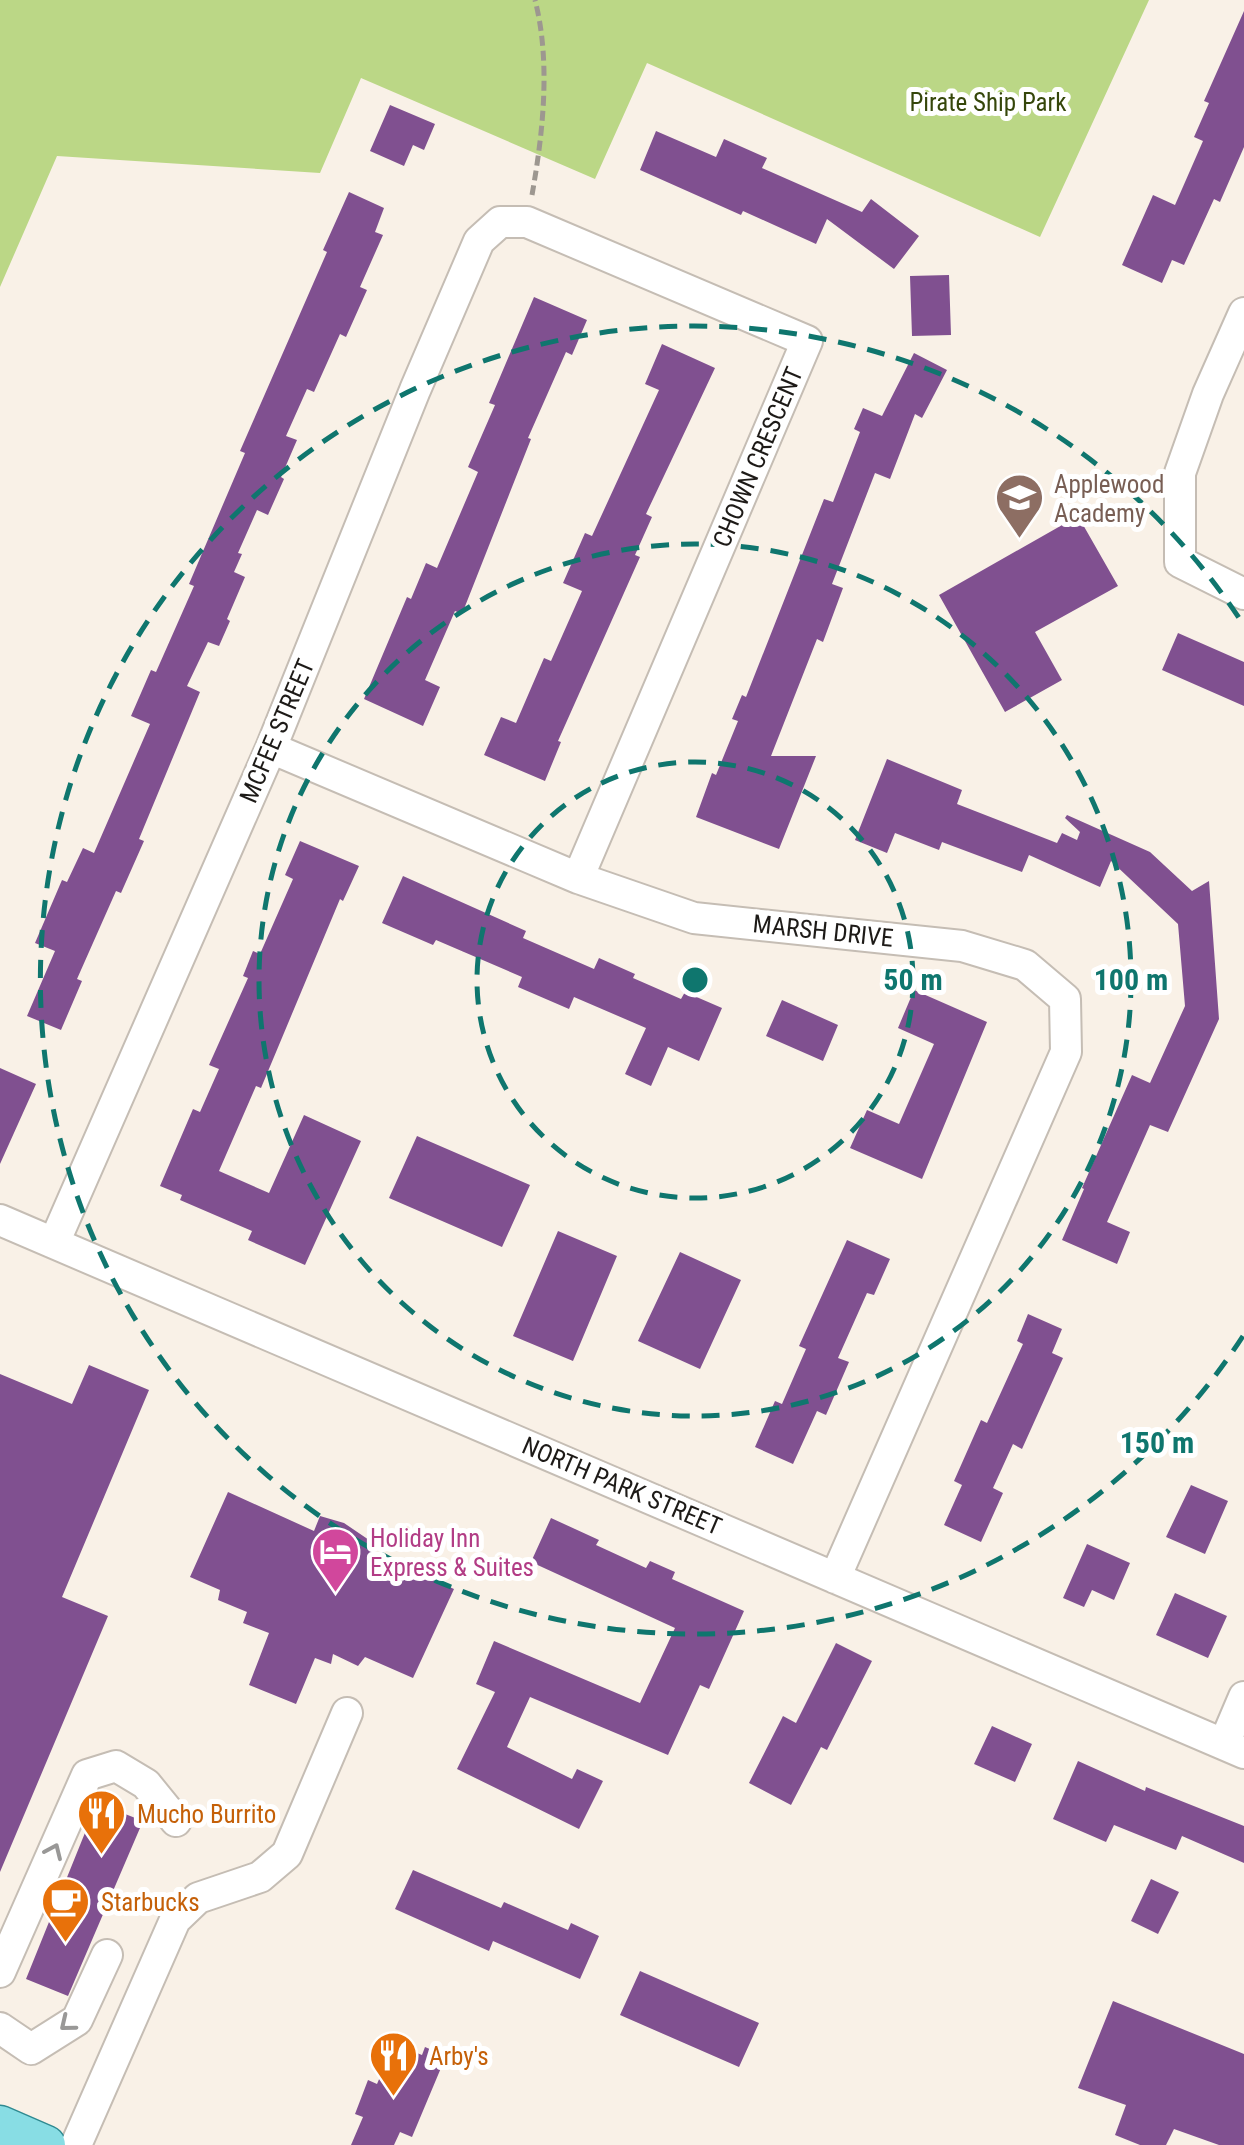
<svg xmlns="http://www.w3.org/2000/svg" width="1244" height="2145" font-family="'Roboto Condensed',sans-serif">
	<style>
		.park { fill: #bbd786 }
		.building { fill: #805090 }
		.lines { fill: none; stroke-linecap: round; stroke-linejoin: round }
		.minor-casing { stroke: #c5bdb4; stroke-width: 34 }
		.major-casing { stroke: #2f8a91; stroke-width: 41 }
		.path { stroke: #9d9790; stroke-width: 5; stroke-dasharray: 10 5; stroke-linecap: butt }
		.minor { stroke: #fff; stroke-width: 30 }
		.major { stroke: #88dde4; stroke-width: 38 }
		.oneway { stroke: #999897 }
		.ring { fill: none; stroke: #0f766e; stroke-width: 5; stroke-dasharray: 18 12 }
		.labels { text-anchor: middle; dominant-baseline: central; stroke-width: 10; stroke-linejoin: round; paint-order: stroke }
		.park-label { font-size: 25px; fill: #35460a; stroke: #fff }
		.street-label { font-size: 25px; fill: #1d1a17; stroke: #fff }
		.education-label { font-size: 25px; fill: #785e54; stroke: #fff; text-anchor: start }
		.hotel-label { font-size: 25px; fill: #b23c85; stroke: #fff; text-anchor: start }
		.food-label { font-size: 25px; fill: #c56008; stroke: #fff; text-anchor: start }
		.centre { fill: #0f766e; stroke: #fff; stroke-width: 5 }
		.ring-label { font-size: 30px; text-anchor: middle; font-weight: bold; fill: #0f766e; stroke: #fff; stroke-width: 10; stroke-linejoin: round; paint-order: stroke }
	</style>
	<rect width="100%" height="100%" fill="#f9f1e7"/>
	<path class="park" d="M0,0h1149l-109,237 -393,-174 -52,116 -234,-101 -41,95 -263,-17 -57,131z"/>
	<path class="building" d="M1244,11v136l-24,55 -6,-3 -30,66 -12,-5 -10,23 -40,-18 31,-70 22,10 28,-64 -9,-4 15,-34 -5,-2z
		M390,105l45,19 -11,26 -11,-5 -9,21 -34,-15z
		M656,131l60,26 8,-18 43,19 -5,10 100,44 9,-13 48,37 -25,33 -67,-50 -11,25 -73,-33 -2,4 -101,-45z
		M349,192l35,16 -9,24 8,3 -23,52 7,3 -21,47 -6,-3 -26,58 -7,-3 -21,47 11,4 -16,37 3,2 -16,36 -11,-5 -19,43 4,1 -8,18 11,5 -18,42 3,2 -11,25 -11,-4 -21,44 13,6 -61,147 5,2 -23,52 -5,-2 -39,88 5,2 -21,49 -34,-14 28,-65 -20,-8 27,-63 5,2 16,-34 11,5 56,-129 -19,-8 20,-46 5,2 38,-86 -5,-2 56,-131 -5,-2 87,-199 -4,-2z
		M949,275l2,60 -39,1 -2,-60z
		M534,297l53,23 -15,35 -6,-3 -38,86 3,1 -69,175 -7,-3 -30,69 15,7 -17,39 -59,-27 43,-102 4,2 15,-36 11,5 41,-96 -10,-5 27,-62 -6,-2z
		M662,344l53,24 -69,146 6,3 -17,38 5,2 -82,184 3,1 -16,39 -61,-26 17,-38 15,6 28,-65 7,3 31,-70 -19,-8 22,-50 7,3 67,-146 -14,-6z
		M914,353l33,17 -25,48 -7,-4 -25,65 -15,-6 -43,111 11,4 -20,54 -6,-3 -46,117h45l-37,93 -83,-32 16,-44 4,2 22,-54 -6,-2 10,-24 4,2 78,-198 9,3 27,-70 -6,-3 9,-21 19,8z
		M1078,516l40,70 -83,46 27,48 -57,32 -66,-117z
		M1178,633l66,29v44l-82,-36z
		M887,759l75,31 -5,14 100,39 5,-10 15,7 3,-8 -15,-14 2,-3 83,37 42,39 17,-10 10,138 -51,113 -18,-7 -43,97 23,10 -13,32 -55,-24 22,-51 -2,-1 50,-113 18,8 35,-77 -7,-82 -67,-63 -11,26 -71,-32 -7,17 -80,-30 -3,8 -44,-17 -8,20 -32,-13z
		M300,841l59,25 -16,35 -3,-2 -79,189 -5,-2 -37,85 50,22 35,-78 57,26 -56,124 -57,-25 4,-9 -72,-31 2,-5 -22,-9 33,-77 7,3 19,-43 -10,-4 39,-87 -5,-2 10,-25 7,3 33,-75 -8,-4z
		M403,876l123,55 -3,7 71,31 5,-11 36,16 -2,4 48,21 4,-7 37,16 -23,53 -31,-14 -17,39 -26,-12 21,-46 -72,-31 -5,12 -51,-22 4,-10 -86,-37 -3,5 -51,-22z
		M914,990l73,32 -65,157 -72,-31 17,-38 32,14 35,-80 -36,-16z
		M782,1000l56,25 -15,36 -57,-25z
		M0,1068l36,16 -36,80z
		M417,1136l113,49 -28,62 -113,-49z
		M558,1231l59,25 -44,105 -60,-25z
		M847,1240l43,19 -16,36 -7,-2 -29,65 11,4 -23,53 -9,-4 -24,53 -38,-17 20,-46 7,3 24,-55 -7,-3z
		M680,1252l61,28 -41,89 -62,-28z
		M1028,1314l34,15 -10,24 11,5 -41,91 -9,-5 -20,44 10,5 -22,49 -37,-17 18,-40 -8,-4 27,-61 6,3 36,-79 -6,-3z
		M89,1365l60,25 -87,207 46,19 -108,256v-498l72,30z
		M1191,1485l37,16 -23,53 -39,-17z
		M228,1492l86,39 6,-15 24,7 28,19 -2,9 84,38 -41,89 -48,-21 -7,9 -25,-12 -2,10 -16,-6 -19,46 -47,-19 20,-52 -26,-10 4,-11 -29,-12 2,-10 -30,-13z
		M551,1518l48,22 -3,5 50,23 4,-7 25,11 -3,7 72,32 -35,78 -9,-4 -32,70 -138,-58 -23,50 65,32 5,-10 26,12 -24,48 -122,-60 38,-77 -19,-8 18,-43 146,62 35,-75 -144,-66z
		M1087,1544l43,19 -16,37 -22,-10 -8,17 -21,-9z
		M1175,1593l52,23 -19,42 -52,-23z
		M836,1643l36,18 -45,89 -6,-3 -30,58 -42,-22 34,-67 13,7z
		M992,1726l40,18 -17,38 -41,-18z
		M1078,1761l67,30 1,-4 98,39v37l-62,-27 -6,14 -62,-25 -8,17 -53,-23z
		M97,1803l46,18 -75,175 -42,-17z
		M413,1870l88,38 3,-6 64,28 3,-7 28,13 -19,43 -87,-38 -4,10 -94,-42z
		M1151,1879l28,13 -21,42 -27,-13z
		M640,1971l119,52 -20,44 -119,-52z
		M1113,2001l131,53v91h-25l-45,-16 -8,16h-26l-25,-10 11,-30 -48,-17z
		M394,2044l28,11 3,-8 21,9 -34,81 -12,-5 -6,13h-43l12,-28 -8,-3 13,-34 9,4z"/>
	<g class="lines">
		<defs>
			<path id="minor" d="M1244,313l-36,81 -28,79v89l64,32
				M271,748l307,130 116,40 268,28 63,19 40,34 1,53 -231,526
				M0,1220l1244,533
				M54,1243l217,-495 144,-358 64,-149 21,-19h27l280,119 -229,537
				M1224,1744l20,-47
				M0,1972l87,-197 29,-9 30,18 30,37
				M0,2028l31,21 46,-29 30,-65
				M76,2145l99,-225 23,-22 62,-21 27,-23 60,-141"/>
			<path id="major" d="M0,2125l46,20"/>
		</defs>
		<use href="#minor" class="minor-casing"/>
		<use href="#major" class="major-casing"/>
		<path class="path" d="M532,195c11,-62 19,-133 3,-195"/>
		<use href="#minor" class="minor"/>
		<use href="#major" class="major"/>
	</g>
	<defs><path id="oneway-chevron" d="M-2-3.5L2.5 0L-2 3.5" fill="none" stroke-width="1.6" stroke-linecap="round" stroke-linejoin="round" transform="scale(2.5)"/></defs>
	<g class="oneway">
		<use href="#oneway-chevron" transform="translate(54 1851) rotate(-66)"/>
		<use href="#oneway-chevron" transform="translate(67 2024) rotate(141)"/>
	</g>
	<g class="ring">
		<circle cx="695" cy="980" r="218"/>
		<circle cx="695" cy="980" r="436"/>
		<path d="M1243 1336A654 654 0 1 1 1243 624"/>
	</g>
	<defs>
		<symbol id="school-pin" viewBox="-11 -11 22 30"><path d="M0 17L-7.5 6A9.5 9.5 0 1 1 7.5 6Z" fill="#8d6e63" stroke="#fff"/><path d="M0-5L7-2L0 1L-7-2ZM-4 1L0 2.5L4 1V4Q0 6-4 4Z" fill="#fff"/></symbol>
		<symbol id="hotel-pin" viewBox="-11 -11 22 30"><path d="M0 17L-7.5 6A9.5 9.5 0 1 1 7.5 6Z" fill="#d1479c" stroke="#fff"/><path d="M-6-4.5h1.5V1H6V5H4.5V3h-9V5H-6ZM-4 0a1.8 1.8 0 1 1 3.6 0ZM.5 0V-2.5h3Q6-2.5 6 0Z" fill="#fff"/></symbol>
		<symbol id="restaurant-pin" viewBox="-11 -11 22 30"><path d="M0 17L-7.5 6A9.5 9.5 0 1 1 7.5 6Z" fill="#e8710a" stroke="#fff"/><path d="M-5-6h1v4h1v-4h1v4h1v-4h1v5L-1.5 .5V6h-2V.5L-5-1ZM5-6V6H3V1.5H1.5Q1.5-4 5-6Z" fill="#fff"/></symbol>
		<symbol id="cafe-pin" viewBox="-11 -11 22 30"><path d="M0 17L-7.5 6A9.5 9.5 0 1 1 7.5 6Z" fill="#e8710a" stroke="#fff"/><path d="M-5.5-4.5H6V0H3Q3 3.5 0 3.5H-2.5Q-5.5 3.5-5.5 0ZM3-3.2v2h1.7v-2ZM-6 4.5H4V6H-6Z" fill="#fff"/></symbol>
	</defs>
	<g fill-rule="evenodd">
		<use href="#school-pin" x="992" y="470" width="55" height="75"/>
		<use href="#hotel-pin" x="308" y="1524" width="55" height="75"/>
		<use href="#restaurant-pin" x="74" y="1786" width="55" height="75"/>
		<use href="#cafe-pin" x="38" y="1874" width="55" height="75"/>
		<use href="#restaurant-pin" x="366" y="2028" width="55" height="75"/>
	</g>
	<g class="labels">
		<g class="park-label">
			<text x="988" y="102">Pirate Ship Park</text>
		</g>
		<g class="street-label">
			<text transform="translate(758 457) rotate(-67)">CHOWN CRESCENT</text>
			<text transform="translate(277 731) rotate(-67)">MCFEE STREET</text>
			<text transform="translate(823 931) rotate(6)">MARSH DRIVE</text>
			<text transform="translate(622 1486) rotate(23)">NORTH PARK STREET</text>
		</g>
		<g class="education-label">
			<text x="1054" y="484">Applewood<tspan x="1054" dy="29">Academy</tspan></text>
		</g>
		<g class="hotel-label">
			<text x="370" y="1538">Holiday Inn<tspan x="370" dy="29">Express &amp; Suites</tspan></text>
		</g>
		<g class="food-label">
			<text x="137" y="1814">Mucho Burrito</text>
			<text x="101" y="1902">Starbucks</text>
			<text x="429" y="2056">Arby's</text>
		</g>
	</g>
	<circle cx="695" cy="980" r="15" class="centre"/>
	<g class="ring-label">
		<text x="913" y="990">50 m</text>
		<text x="1131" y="990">100 m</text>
		<text x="1157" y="1453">150 m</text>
	</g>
</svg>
